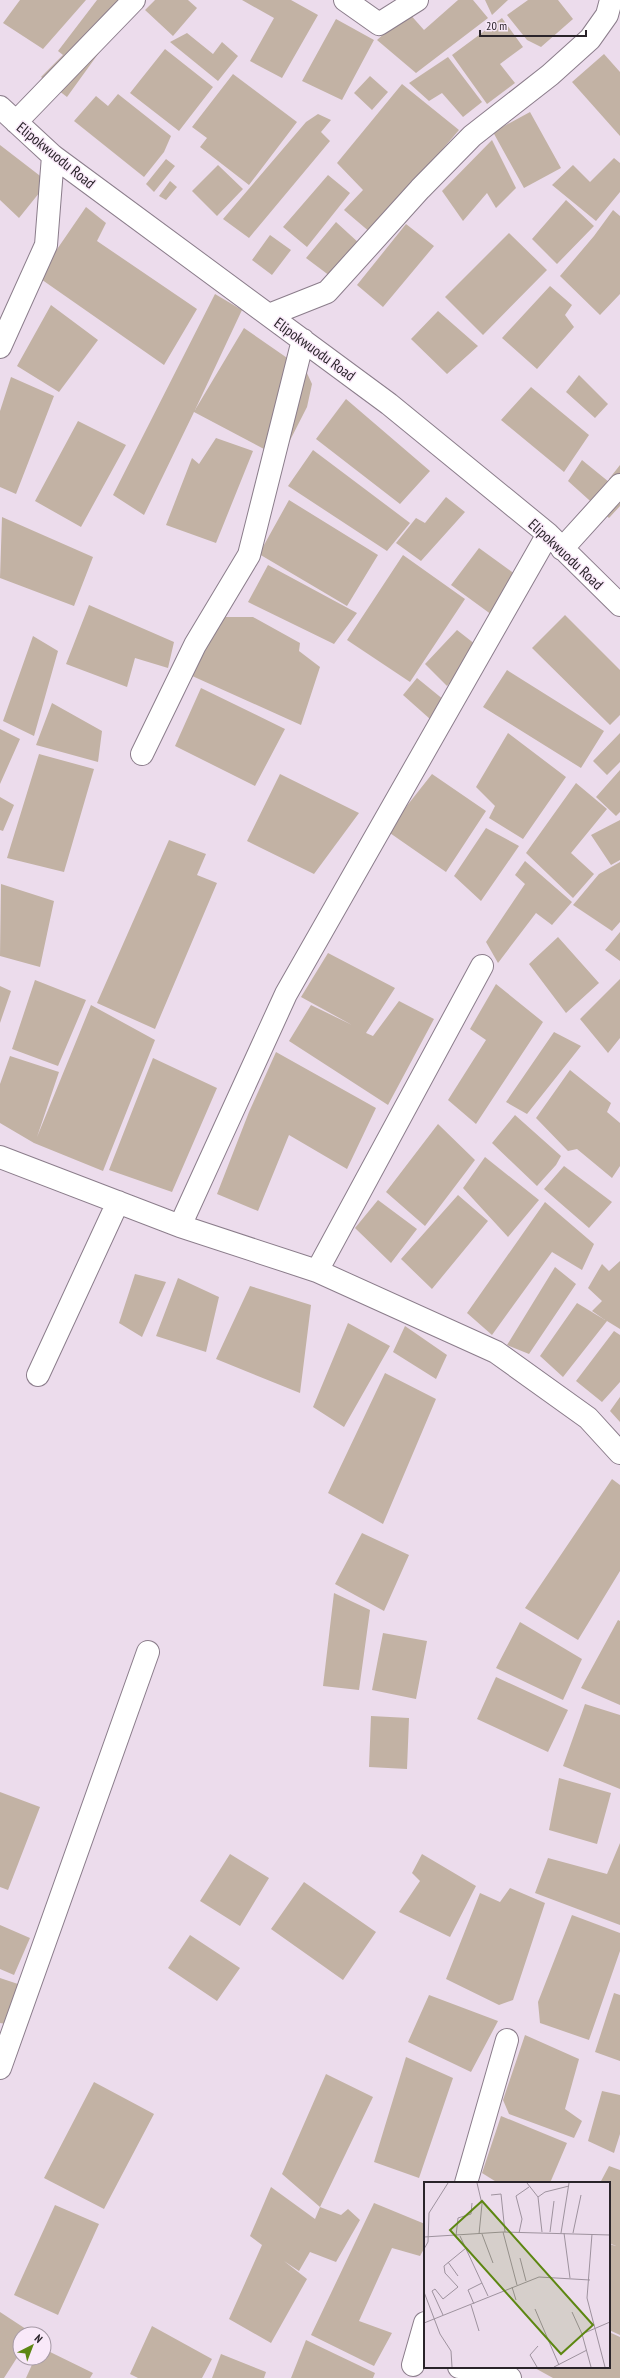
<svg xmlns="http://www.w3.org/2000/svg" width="620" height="2378" font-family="'PT Sans Narrow',sans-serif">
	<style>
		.building { fill: #c2b2a4 }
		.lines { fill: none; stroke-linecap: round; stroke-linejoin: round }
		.minor-casing { stroke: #8b7d8b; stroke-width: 24 }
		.minor { stroke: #fff; stroke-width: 22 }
		.labels { text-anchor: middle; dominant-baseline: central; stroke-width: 3; stroke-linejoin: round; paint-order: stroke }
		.street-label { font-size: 15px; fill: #2a242a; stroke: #f9e9f9 }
		.inset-road { fill: none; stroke: #9e929e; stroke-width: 1 }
		.view { fill: #5d8712; fill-opacity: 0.15; stroke: #5d8712; stroke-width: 2 }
		.inset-edge { fill: none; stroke: #2a242a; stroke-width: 2 }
	</style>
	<rect width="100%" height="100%" fill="#ecdcec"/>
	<path class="building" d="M20,0h66l-43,49 -40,-26z
		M97,0h40l-70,97 -26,-20 22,-22 -5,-4z
		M155,0h33l9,8 -24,28 -28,-26z
		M242,0h49l27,15 -36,63 -32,-17 24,-43z
		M458,0h15l15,18 -72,55 -39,-33 31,-28 16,18z
		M485,0h23l-16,15z
		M528,0h30l15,19 -32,28 -14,-7 -20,-25z
		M502,18l21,29 -23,17 15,19 -28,21 -35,-49z
		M336,19l38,21 -32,60 -40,-19z
		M187,33l26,21 9,-12 16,14 -20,25 -48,-39z
		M165,49l48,38 -34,44 -49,-38z
		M604,54l16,18v64l-48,-54z
		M448,57l34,45 -19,15 -21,-24 -13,8 -20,-18z
		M233,74l64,48 -48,63 -49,-38 7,-9 -15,-11z
		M370,76l18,16 -16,18 -18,-17z
		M402,84l57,46 -88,103 -27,-23 19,-20 -26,-27z
		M118,94l53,42 -7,16 -20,25 -70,-56 22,-25 12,10z
		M530,112l31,56 -37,20 -31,-56z
		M318,114l13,6 -10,12 9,9 -81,97 -26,-19 83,-97z
		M492,140l24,48 -20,20 -9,-15 -24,28 -21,-30z
		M0,145l48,37 -29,36 -19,-18z
		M614,158l6,5v29l-24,29 -44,-36 21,-20 17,17z
		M166,159l9,7 -21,26 -8,-8z
		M218,165l25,24 -26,27 -25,-25z
		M328,175l22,18 -43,54 -24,-20z
		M170,181l7,6 -11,13 -7,-4z
		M566,200l28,26 -37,38 -25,-25z
		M86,207l20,16 -9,18 100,68 -33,56 -126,-88z
		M613,210l7,6v78l-20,21 -40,-39 34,-40z
		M336,222l24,22 -30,32 -24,-18z
		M406,224l28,22 -51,61 -26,-22z
		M509,233l38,37 -64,65 -38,-38z
		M270,235l21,15 -19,25 -20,-15z
		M550,286l22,19 -7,10 9,12 -37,42 -35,-31z
		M215,294l27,16 -47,100 49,-82 62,43 6,13 -5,23 -26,51 -87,-46 -50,103 -31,-20z
		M51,305l47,35 -39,52 -42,-26z
		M438,311l40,35 -31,28 -36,-35z
		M579,375l29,29 -13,14 -29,-26z
		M11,377l43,19 -38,98 -16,-7v-76z
		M531,387l58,48 -25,37 -63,-52z
		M346,399l84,72 -30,33 -84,-65z
		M78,421l48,24 -45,82 -46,-26z
		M216,438l37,13 -37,92 -50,-18 26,-67 7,6z
		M313,450l97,73 -23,28 -99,-65z
		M582,460l38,31v15l-11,12 -41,-37z
		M620,465v23l-11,-9z
		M446,497l19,15 -44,49 -25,-18 20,-25 9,5z
		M289,500l89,55 -31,51 -88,-52z
		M2,517l91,40 -19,49 -74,-28z
		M479,548l51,37 -27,38 -52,-38z
		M403,555l62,44 -55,83 -63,-42z
		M268,565l89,48 -23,31 -86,-42z
		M89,605l85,37 -6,26 -33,-10 -8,29 -61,-23z
		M565,615l55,55v45l-10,10 -78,-77z
		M222,617h31l47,26 -1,8 21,16 -19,58 -111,-50z
		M457,630l23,18 -33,38 -22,-22z
		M33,636l25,15 -24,85 -31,-15z
		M507,670l97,61 -23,37 -98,-61z
		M417,678l27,22 -14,19 -27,-24z
		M201,688l84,41 -30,57 -80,-40z
		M52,703l50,28 -4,31 -62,-17z
		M0,729l20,10 -20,45z
		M508,733l58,44 -43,62 -34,-21 6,-12 -19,-19z
		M620,733v29l-13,13 -14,-14z
		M39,754l55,15 -30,103 -57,-14z
		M620,770v42l-4,4 -20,-19z
		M280,774l79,39 -45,61 -67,-33z
		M432,774l54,37 -40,61 -59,-41z
		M576,783l31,26 -36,44 23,21 -21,24 -47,-45z
		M0,797l14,8 -11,26 -3,-1z
		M620,820v40l-9,5 -20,-30z
		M486,828l33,18 -38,55 -27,-25z
		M169,840l37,14 -9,21 20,8 -62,146 -58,-26z
		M525,861l47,41 -20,23 -16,-12 -38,50 -12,-21 39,-58 -10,-9z
		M620,862v60l-8,9 -39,-26 26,-31z
		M1,884l53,17 -14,66 -40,-11z
		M620,932v29l-15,-11z
		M558,937l41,46 -33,30 -37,-49z
		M328,953l67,35 -29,45 7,3 26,-35 35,18 -46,86 -99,-64 22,-36 41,20 -51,-28z
		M620,979v59l-12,15 -28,-34z
		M35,980l51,20 -28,66 -46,-17z
		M496,984l47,38 -67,102 -28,-24 38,-60 -16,-11z
		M0,986l11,5 -11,32z
		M91,1005l64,35 -52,131 -69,-28 -34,-20v-39l10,-28 49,16 -22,65z
		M554,1032l27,14 -54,68 -21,-12z
		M276,1052l100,56 -29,61 -58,-34 -31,76 -41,-17 32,-82z
		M153,1058l64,30 -45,104 -63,-22z
		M570,1070l41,33 -4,9 13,11v43l-8,12 -35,-29 -9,2 -32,-33z
		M515,1115l46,41 -5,9 -19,21 -45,-43z
		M438,1124l37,36 -50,66 -39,-34z
		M485,1157l54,43 -31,37 -45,-49z
		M564,1166l48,36 -23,26 -45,-39z
		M458,1195l30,26 -56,68 -31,-30z
		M378,1200l39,29 -26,34 -36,-35z
		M545,1202l49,42 -12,26 -30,-18 -60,83 -25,-22z
		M620,1261v68l-13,-8 -44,56 -23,-21 37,-53 28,17 -13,-9 10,-10 -14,-13 14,-24 7,7z
		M555,1267l21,17 -47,70 -22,-9z
		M135,1274l31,8 -24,55 -23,-14z
		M178,1278l41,19 -13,55 -50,-16z
		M250,1286l61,19 -11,88 -84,-34z
		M348,1323l42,23 -46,81 -31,-20z
		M405,1326l42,29 -11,24 -43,-27z
		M614,1331l6,4v47l-18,20 -26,-21z
		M385,1373l51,26 -53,125 -55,-31z
		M620,1397v25l-10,-11z
		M612,1479l8,6v86l-42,69 -53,-32z
		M362,1533l47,22 -25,56 -49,-27z
		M334,1593l36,17 -11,80 -36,-4z
		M618,1620l2,1v84l-39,-17z
		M520,1622l62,37 -19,41 -67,-32z
		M383,1633l44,8 -11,58 -44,-9z
		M496,1677l72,33 -20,42 -71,-33z
		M585,1704l35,11v74l-57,-23z
		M371,1716l38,2 -2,51 -38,-2z
		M559,1778l52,15 -14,51 -48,-14z
		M0,1792l40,15 -32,83 -8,-3z
		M620,1843v82l-85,-32 13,-35 59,16z
		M230,1854l39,24 -29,48 -40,-25z
		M422,1854l54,32 -26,51 -51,-25 21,-31 -8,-8z
		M304,1882l72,50 -33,48 -72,-51z
		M510,1888l35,15 -32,97 -14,5 -53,-26 34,-86 20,9z
		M572,1915l48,18v18l-31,89 -49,-17 -2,-21z
		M0,1925l30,13 -16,37 -14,-6z
		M190,1935l50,33 -23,33 -49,-33z
		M0,1978l18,6 -12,40 -6,-1z
		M614,1993l6,2v66l-25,-9z
		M429,1995l69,26 -27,51 -63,-30z
		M525,2035l54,24 -14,50 17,12 -8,17 -65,-24 -6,-14z
		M406,2057l47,21 -34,100 -45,-16z
		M326,2074l47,23 -53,110 -38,-33z
		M94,2082l60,32 -50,95 -60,-31z
		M602,2091l18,4v39l-6,19 -26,-12z
		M501,2116l66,27 -17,40h-52l-16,-10z
		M609,2166l11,4v165l-11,-5v-86l7,2 -7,-3v-60h-9z
		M271,2187l44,32 5,-12 21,8 7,-6 12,11 -24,42 -26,-10 -11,19 -15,-10 23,18 -36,64 -42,-24 33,-74 -12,-9z
		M374,2203l51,21v23l-5,9 -28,-8 -33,73 33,12 -18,33 -63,-31z
		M55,2205l44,19 -41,91 -44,-20z
		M0,2312l32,21 -12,1v19l-16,25h-4z
		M152,2326l60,33 -10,19h-64l-8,-4z
		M609,2332l11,5v41h-67l-20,-11h76z
		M306,2340l69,33 -2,5h-82z
		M44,2349l49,24 -3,5h-64l9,-20h9z
		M221,2354l45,18 -2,6h-52z"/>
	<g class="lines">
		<defs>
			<path id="minor" d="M345,0l34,24 38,-24
				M0,107l53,49 336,248 159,130 72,71
				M16,122l118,-122
				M269,315l58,-23 93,-103 52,-53 78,-61 40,-36 17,-24 4,-15
				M0,347l46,-102 7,-89
				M562,549l58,-64
				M142,754l53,-109 54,-90 54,-215
				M0,1157l180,69 137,45 179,81 92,66 32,35
				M180,1226l106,-232 262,-460
				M317,1271l165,-305
				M38,1375l80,-173
				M0,2068l148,-416
				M466,2183l41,-143
				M413,2365l12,-42
				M459,2367l32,1 19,10"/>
		</defs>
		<use href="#minor" class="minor-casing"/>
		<use href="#minor" class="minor"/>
	</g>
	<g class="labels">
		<g class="street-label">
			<text transform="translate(56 155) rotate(39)">Elipokwuodu Road</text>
			<text transform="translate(315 349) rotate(36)">Elipokwuodu Road</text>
			<text transform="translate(566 554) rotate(43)">Elipokwuodu Road</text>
		</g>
	</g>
	<g transform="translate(424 2182)">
		<rect width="186" height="186" fill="#ecdcec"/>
		<path class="inset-road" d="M53,1l5,21 -3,30M103,1l11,14 4,35M67,13l10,-1 4,38M114,15l7,-5 24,-6M79,50l14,53M126,50l4,-31M95,51l3,-14 -6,-23 13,-9M137,51l8,-50M140,51l6,45M149,51l8,-38M58,52l11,29M168,52l-5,64 18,69M32,54l2,-18 13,-4 1,-11M36,54l28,60M0,55l79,-5 107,3M0,67l4,-7 1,-29 19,-30M96,76l6,23M24,80l10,14M88,105l4,13M8,109l3,-2 8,10 15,-12 -13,-14 -1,-7 22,-18M8,109l11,24M0,110l16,42 11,17 1,16M50,122l-6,-14 14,-7M47,123l8,26M111,127l24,56M148,130l10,22M0,141l115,-46 51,3M113,185l-7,-12 8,-9M130,185l33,-17M167,185l-9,-33 28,-12"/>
		<path class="view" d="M58,19l111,124 -32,29 -111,-124z"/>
		<rect width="186" height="186" class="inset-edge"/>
	</g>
	<g transform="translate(32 2346) rotate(42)"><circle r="19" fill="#f9e9f9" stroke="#a69aa6"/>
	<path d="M0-3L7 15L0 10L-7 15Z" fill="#5d8712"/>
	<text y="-6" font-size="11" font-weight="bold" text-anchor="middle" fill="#2a242a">N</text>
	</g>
	<path d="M480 30v6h106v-6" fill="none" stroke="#2a242a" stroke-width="2"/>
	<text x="486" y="30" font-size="12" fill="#2a242a" stroke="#f9e9f9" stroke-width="3" paint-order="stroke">20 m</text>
</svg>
